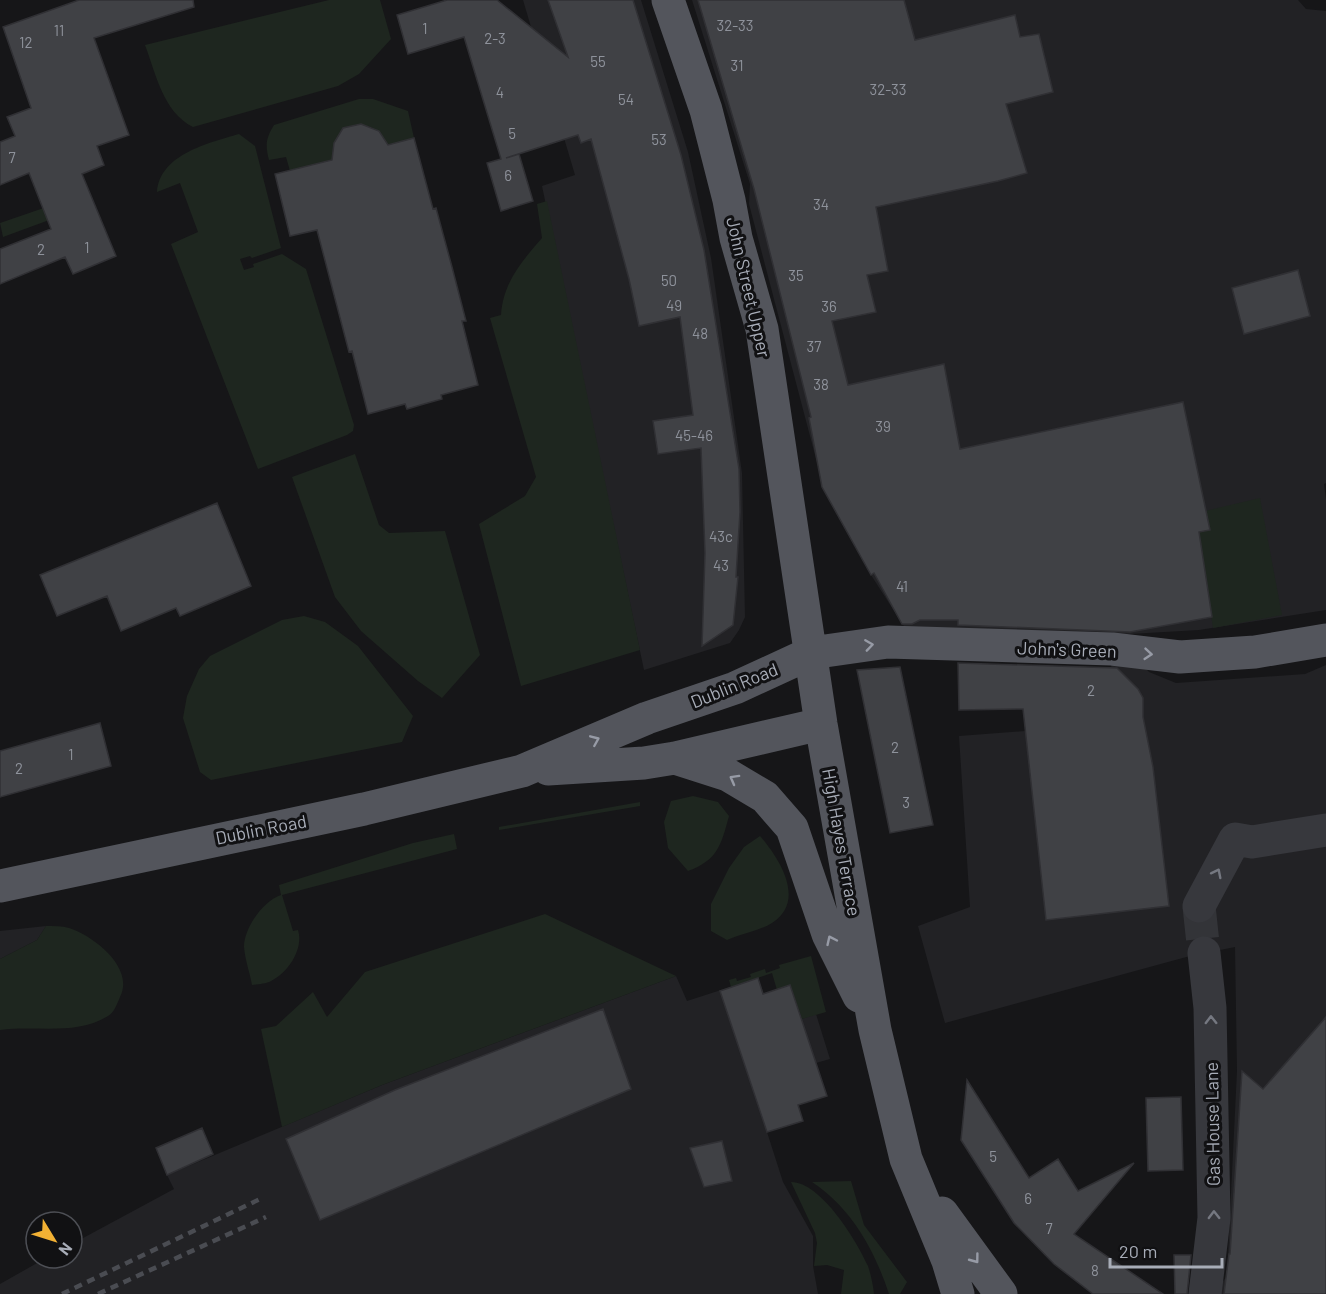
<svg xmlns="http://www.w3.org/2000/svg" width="1326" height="1294" font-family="Barlow,sans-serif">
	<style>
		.built { fill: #222225 }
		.green { fill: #1e261f }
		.building { fill: #404145; stroke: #303034; stroke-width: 1.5 }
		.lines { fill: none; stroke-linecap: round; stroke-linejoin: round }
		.minor-tunnel { stroke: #333438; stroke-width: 33; stroke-dasharray: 33 16; stroke-linecap: butt }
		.minor { stroke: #37383d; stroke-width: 33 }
		.major { stroke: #53555c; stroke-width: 33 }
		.rail { stroke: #4a4c52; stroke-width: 4.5; stroke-dasharray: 8 6; stroke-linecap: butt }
		.oneway { stroke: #979ba6 }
		.oneway2 { stroke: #757881 }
		.labels { text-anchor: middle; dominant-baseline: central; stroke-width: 6; stroke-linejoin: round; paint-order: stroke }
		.number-label { font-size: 15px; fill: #8e929b }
		.street-label { font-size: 18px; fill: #a8adb8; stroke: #111113 }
	</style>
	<rect width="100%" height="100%" fill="#161618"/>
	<path class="built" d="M523,0h118l47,152 23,106 31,215 3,144 -6,13 -9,13 -86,27 -102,-484 33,-11z
		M692,0h606l8,9 20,2v472l-2,1 2,15v111l-127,20 -69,4 -225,-6 -34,-53 -46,-82 -76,-289 1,-20z
		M1112,663l29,1 8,8 27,11 129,-9 21,-9v629h-107l2,-10 6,-8 10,-205 -2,-124 -45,9 -245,67 -27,-97 52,-19 -11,-171 66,-5 88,-11 -3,-48z
		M46,926l-9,14 -37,19v-28z
		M676,976l11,25 71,-23 6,16 26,-9 11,34 15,-5 14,45 -14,4 11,33 -29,9 5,15 -36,12 16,50 30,54v30l5,28h-818v-10l46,-26h26v-14l102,-55 -7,-14 215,-90z"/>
	<path class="green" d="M329,0h51l11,39 -32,35 -21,12 -145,41c-30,-15 -37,-53 -48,-82z
		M359,99h14l35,12 6,27 -26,7c-13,-21 -21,-22 -44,-17l-10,15 -2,17 -42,11 -4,-14 -17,3c-4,-15 -3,-22 5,-35z
		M239,134l16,12 26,102 -29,10 -2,-2 -10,3 4,11 10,-3 -1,-3 29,-10 24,15 48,156 -1,6 -6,4 -89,34 -87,-225 27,-12 -18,-49 -23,9c3,-38 52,-49 82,-58z
		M67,200l4,12 -68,25 -3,-14z
		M547,201l93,449 -119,36 -42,-162 46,-28 11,-19 -46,-159 11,-3c2,-32 20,-53 41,-77l-5,-34z
		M355,454l24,71 10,8 56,-2 35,124 -38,43 -24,-17 -57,-50 -26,-34 -43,-120z
		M1260,498l22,117 -69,13 -14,-96 11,-2 -5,-19z
		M304,616l21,6 33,24 55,70 -11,26 -191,38 -11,-8 -17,-54 4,-22 12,-27 11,-13 72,-36z
		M693,796l25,6 11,14c-8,29 -11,44 -41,55l-20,-23 -4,-26 7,-21z
		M640,802v4l-141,24v-3z
		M454,834l3,15 -175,46 11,36 5,-1c6,19 -10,43 -27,51 -5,3 -13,3 -19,4 -2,-12 -7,-25 -8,-38 0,-19 19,-46 37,-52l-2,-10 134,-42z
		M760,836c19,22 47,65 12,87 -13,8 -31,11 -45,17l-16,-9v-27l18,-36 15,-21z
		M545,914l131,62 -294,109 -100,42 -21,-98 15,-3 37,-34 14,25 38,-45z
		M46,926c7,0 16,0 23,2 25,8 66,40 51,69 -3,7 -6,16 -12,19 -32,20 -72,9 -108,14v-71l37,-19z
		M811,956l15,56 -24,7 -12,-34 -13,5 -5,-17 -41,14 -2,-7 7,-2 1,3 14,-4 -1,-3 15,-5 1,4 14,-5 -1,-3z
		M851,1181l13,44 43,57 -7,12h-11c-15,-45 -37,-85 -77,-112z
		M791,1182c30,0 66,59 77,84 3,9 5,19 6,28h-33l3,-24 -17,-5 -13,1 3,-23 -2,-10z"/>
	<path class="building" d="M79,0h114l1,7 -100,31 35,97 -32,11 7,19 -22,9 34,82 -43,18 -8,-17 -65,27v-35l51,-20 -22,-56 -29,12v-43l15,-6 -8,-19 24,-9 -28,-81z
		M447,0h50l71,57 -20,-57h85l48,155 23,95 35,219 1,43 -4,65h2l-5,48 -31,21 3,-93 -4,-105 -43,6 -5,-33 40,-6 -13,-98 -41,9 -10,-47 -38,-140 -10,4 -3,-8 -72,23 13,-4 14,47 -32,10 -14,-48 14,-4 -37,-122 -56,17 -11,-39z
		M698,0h206l11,40 100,-25 5,22 19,-3 14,58 -47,12 21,69 -29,8 -122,26 12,64 -21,4 9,37 -44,9 16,64 96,-21 16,85 223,-47 27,128 -11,2 13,85 -82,15 -172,-7v-5h-38l-8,4h-10l-28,-51 -3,2 -49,-88 -13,-69 2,-1 -57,-228z
		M361,124l18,7 9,14 26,-7 19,71 3,-1 16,59 14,54h-4l16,64 -37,10 1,4 -18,5 -17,5 -2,-5 -37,10 -16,-63 -3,1 -32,-122 -27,6 -15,-62 57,-14 2,-17 9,-15z
		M1298,270l12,46 -66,18 -12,-46z
		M217,503l34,83 -71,30 -4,-8 -55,23 -14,-35 -50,20 -17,-41z
		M958,663l159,5 21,21 5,9v19l10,50 16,139 -123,14 -23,-211 -64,1z
		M900,667l33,158 -43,8 -33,-163z
		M100,723l11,43 -111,31v-46z
		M758,978l5,16 27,-9 37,111 -29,9 5,16 -36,11 -47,-141z
		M603,1009l28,80 -311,131 -34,-81 109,-49z
		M1326,1017v277h-102l5,-40h1l12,-183 21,18z
		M967,1080l62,98 29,-19 20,32 56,-28 -60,71 89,60h-70l-39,-30 -40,-41 -53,-83z
		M1181,1097l2,73 -35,1 -2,-73z
		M202,1128l11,26 -46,21 -11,-27z
		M722,1141l10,40 -28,6 -14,-39z
		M1174,1255h17l-4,39h-12z"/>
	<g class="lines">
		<path class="minor-tunnel" d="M1199,906l5,47"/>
		<path class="minor" d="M1199,906l36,-67 17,3 74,-12
			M1204,953l6,55 4,210 -9,76"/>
		<path class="major" d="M668,0l38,110 23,90 7,38 26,91 59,395 54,306 31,129 42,102 10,33
			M675,758l53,17 37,22 27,31 36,106 31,62
			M548,769l96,-6 31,-5 146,-34
			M0,886l364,-77 158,-38 125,-53 88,-30 76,-35 77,-11 224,7 68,8 75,-5 71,-12
			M942,1213l59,81"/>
		<path class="rail" d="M62,1294l198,-95
			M98,1294l168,-77"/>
	</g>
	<defs><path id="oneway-chevron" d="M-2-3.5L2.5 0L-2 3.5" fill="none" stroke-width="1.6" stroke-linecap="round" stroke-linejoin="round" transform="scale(1.5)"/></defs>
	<g class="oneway">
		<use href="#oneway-chevron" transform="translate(869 645) rotate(-8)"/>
		<use href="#oneway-chevron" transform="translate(1148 654) rotate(5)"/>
		<use href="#oneway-chevron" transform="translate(595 740) rotate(-23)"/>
		<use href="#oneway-chevron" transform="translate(734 779) rotate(-151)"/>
		<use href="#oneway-chevron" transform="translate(831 940) rotate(-115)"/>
		<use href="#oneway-chevron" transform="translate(975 1259) rotate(53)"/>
	</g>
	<g class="oneway2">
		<use href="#oneway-chevron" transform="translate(1217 873) rotate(-63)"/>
		<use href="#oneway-chevron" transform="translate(1211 1020) rotate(-91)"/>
		<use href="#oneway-chevron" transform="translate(1214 1215) rotate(-91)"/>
	</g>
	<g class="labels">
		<g class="number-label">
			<text x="735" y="25">32-33</text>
			<text x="425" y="28">1</text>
			<text x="59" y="30">11</text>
			<text x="495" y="38">2-3</text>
			<text x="26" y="42">12</text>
			<text x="598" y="61">55</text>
			<text x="737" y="65">31</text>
			<text x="888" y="89">32-33</text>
			<text x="500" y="92">4</text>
			<text x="626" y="99">54</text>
			<text x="512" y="133">5</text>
			<text x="659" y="139">53</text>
			<text x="12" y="157">7</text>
			<text x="508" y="175">6</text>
			<text x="821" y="204">34</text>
			<text x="87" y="247">1</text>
			<text x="41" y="249">2</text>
			<text x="796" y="275">35</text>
			<text x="669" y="280">50</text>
			<text x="674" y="305">49</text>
			<text x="829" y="306">36</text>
			<text x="700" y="333">48</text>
			<text x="814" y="346">37</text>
			<text x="821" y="384">38</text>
			<text x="883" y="426">39</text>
			<text x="694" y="435">45-46</text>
			<text x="721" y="536">43c</text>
			<text x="721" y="565">43</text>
			<text x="902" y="586">41</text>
			<text x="1091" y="690">2</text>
			<text x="895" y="747">2</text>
			<text x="71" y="754">1</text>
			<text x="19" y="768">2</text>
			<text x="906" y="802">3</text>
			<text x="993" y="1156">5</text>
			<text x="1028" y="1198">6</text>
			<text x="1049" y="1228">7</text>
			<text x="1095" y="1270">8</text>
		</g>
		<g class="street-label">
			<text transform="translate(749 287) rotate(77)">John Street Upper</text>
			<text transform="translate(1067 649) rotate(2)">John's Green</text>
			<text transform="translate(734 685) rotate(-22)">Dublin Road</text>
			<text transform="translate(261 829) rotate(-11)">Dublin Road</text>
			<text transform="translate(842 842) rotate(80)">High Hayes Terrace</text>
			<text transform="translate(1212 1124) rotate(-91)">Gas House Lane</text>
		</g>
	</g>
	<g transform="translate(54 1240) rotate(128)"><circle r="28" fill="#111113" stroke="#4d4f55" stroke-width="1.5"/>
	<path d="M0-4.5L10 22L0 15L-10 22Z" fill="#f2b134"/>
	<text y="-9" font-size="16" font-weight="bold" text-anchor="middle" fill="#a8adb8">N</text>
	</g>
	<path d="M1110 1258v9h112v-9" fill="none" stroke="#a8adb8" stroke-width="3"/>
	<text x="1119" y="1258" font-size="18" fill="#a8adb8" stroke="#111113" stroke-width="4.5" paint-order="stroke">20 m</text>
</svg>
